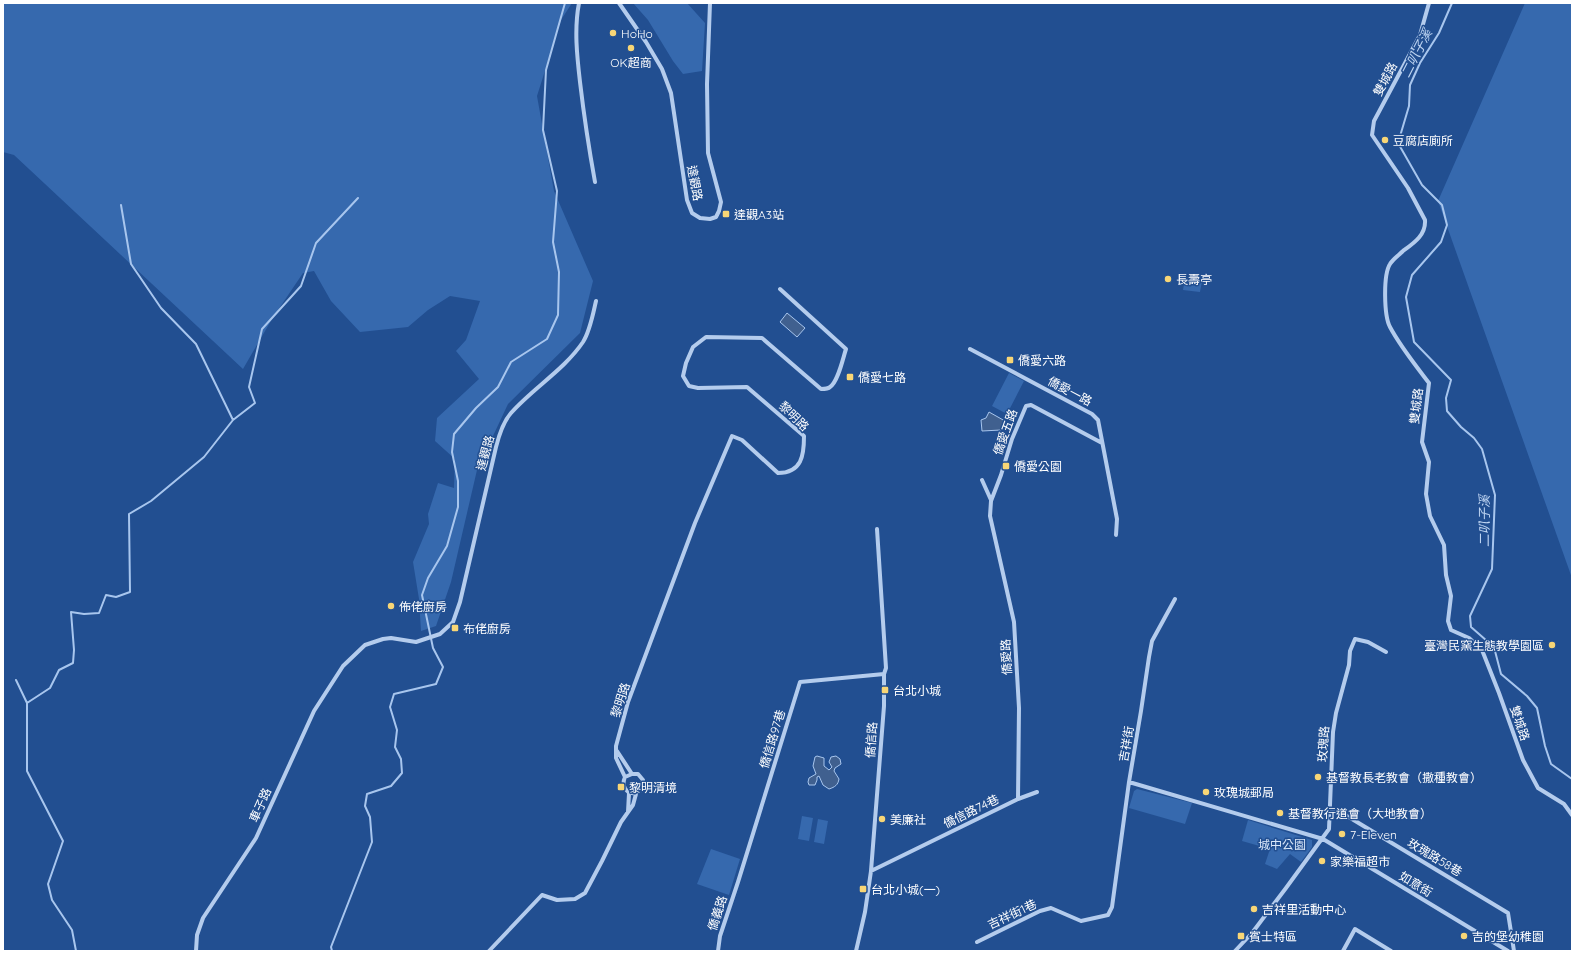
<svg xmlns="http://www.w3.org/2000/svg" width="1575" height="954" font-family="Quicksand,'Noto Sans TC',sans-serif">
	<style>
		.green { fill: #3669ae }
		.water { fill: #40608f; stroke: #a8c6ee }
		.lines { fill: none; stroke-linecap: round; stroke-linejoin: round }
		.stream { stroke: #a8c6ee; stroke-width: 2 }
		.minor { stroke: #b4cced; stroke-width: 4 }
		.poi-dot { fill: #f8d676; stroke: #224f91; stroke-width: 1.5 }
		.labels { text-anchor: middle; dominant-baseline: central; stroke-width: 3; stroke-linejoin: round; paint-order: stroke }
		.poi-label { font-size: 12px; fill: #fff; stroke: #224f91; text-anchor: start }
		.street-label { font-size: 12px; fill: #fff; stroke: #224f91 }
		.park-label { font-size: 12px; fill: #d9e7f9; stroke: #224f91 }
		.water-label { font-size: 13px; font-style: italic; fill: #c0d6f3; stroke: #224f91 }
	</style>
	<rect width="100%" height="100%" fill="#224f91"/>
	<path class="green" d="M3,3h569l-11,17 -24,76 17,95 39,90 -13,52 -72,71 -31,66 -26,112 -15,44 -15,5 -2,-32 -6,-37 16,-38 -1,-10 10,-31 16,5 1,-29 -20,-18 2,-23 42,-39 -23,-28 10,-11 14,-39 -30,-5 -22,14 -20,17 -48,5 -29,-31 -17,-30 -11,2 -31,46 -29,50 -229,-214 -11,-3z
		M633,3h54l18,20 -3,48 -19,3 -10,-13 -25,-41z
		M1525,3h47v575l-134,-377z
		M1185,278l17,3 -2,11 -17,-2z
		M1009,373l15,8 -17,33 -15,-8z
		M1137,789l55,14 -7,21 -56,-16 5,-17z
		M802,816l11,2 -4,23 -11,-2z
		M818,819l10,2 -4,23 -10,-2z
		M1248,820l64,20v7l-11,15 -11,-8 -13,15 -12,-5 5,-15 -28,-8z
		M711,849l29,10 -11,36 -32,-11z"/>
	<path class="water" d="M787,313l18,15 -8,9 -17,-15z
		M989,412l16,9 -4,9 -19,1 -1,-11 5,-2z
		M817,756l7,2v8l5,4 3,-3 -3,-5 2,-5 5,-1 4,3 1,5 -6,4 -1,3 5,8c-1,6 -4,8 -10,10l-6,-4 -4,-9 -2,1v3l-2,5h-6l-1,-3 1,-4 7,-4 -3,-8 2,-9z"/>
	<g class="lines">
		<path class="stream" d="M1452,3l-13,30 -19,30 -10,22 -1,21 -11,37 24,42 20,20 5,20 -6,17 -29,33 -6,22 8,45 37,38 -5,18 1,13 14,16 13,11 8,11 13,46 -3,74 -22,47 1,11 16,14 8,10 6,23 26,22 10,12 8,38 6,18 21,15
			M121,205l10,59 30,44 35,36 37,76
			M16,680l11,23
			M76,951l-4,-21 -20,-30 -4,-16 15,-43 -36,-70v-68l23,-15 9,-18 14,-7 1,-13 -3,-38 13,2 15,-1 7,-18 10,2 14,-5 -1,-78 22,-13 53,-44 29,-37 22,-17 -6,-16 13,-58 39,-43 15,-43 42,-45
			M332,951l-1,-4 41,-105 -2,-25 -5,-11 2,-12 24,-8 11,-13 -1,-14 -6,-12 2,-17 -7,-23 4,-13 42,-10 7,-17 -10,-19 -11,-53 6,-17 19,-32 11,-39v-26l-6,-29 2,-18 22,-26 22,-21 13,-25 36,-23 11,-24 1,-43 -6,-30 4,-51 -14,-61 3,-60 19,-67"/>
		<path class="minor" d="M579,3c-5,26 -2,53 1,79 4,34 9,67 15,100
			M619,3l27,39 16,27 9,24 16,107 5,13 8,5 10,1 6,-2 3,-6 2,-9 -13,-49 -1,-69 3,-81
			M1429,3l-9,32 -46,86 -2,14 36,53 17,32c1,15 -11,23 -22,31 -4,4 -10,8 -13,13 -7,11 -6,52 0,63 10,19 26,39 39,56l-7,59 7,20 -3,32 4,22 14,29 2,30 5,21 -3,25 3,9 18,8 13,12 17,43 24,67 15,28 26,16 8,11
			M970,349l122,65 6,6 19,99 -1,16
			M982,480l9,20
			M617,751l15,23
			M625,777l7,-3h6l5,6 -1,9c-9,10 -23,1 -17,-12l-9,-19v-12l12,-44 67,-179 37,-87 10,4 36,33c24,0 26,-18 26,-37l-57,-49 -49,1 -9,-2 -6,-10 3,-13 7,-16 13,-10 56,1 59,51c3,0 7,0 9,-2 8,-5 13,-29 16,-38l-66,-60
			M1129,782l194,57 185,112
			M1018,799l1,-91 -5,-86 -24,-106 1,-15 10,-26 11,-36 14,-33 5,-1 71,38
			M1330,811l12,2 166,100 6,38
			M628,812l1,-19
			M871,871l147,-72 19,-7
			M977,942l63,-31 11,-3 30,13 27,-6 4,-8 17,-125 12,-71 8,-54 3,-16 23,-42
			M196,951l1,-16 6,-17 53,-80 58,-127 29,-45 22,-21 18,-6 8,-1 25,4 24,-8 13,-12 7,-20 36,-155c3,-12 7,-25 15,-34 22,-25 53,-43 72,-71 7,-11 10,-28 13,-41
			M489,951l53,-56 15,5 18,-1 10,-6 17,-32 19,-39 12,-17 3,-11
			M718,951l2,-15 18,-54 62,-200 84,-8
			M856,951l9,-39 6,-41 13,-165v-32l2,-6 -9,-139
			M1235,951l17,-18 34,-45 43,-59 4,-97 3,-19 13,-48 1,-14 5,-12 13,3 18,10
			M1343,951l12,-22 36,22"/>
	</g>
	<g class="poi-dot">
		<circle cx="613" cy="33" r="4"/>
		<circle cx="631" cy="48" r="4"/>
		<circle cx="1385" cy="140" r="4"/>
		<rect x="722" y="210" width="8" height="8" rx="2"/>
		<circle cx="1168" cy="279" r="4"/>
		<rect x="1006" y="356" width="8" height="8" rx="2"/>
		<rect x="846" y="373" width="8" height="8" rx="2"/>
		<rect x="1002" y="462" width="8" height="8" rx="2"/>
		<circle cx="391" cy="606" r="4"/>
		<rect x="451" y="624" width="8" height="8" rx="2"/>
		<circle cx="1552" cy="645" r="4"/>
		<rect x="881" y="686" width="8" height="8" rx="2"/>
		<circle cx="1318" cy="777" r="4"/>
		<rect x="617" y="783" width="8" height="8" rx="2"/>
		<circle cx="1206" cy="792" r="4"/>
		<circle cx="1280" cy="813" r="4"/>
		<circle cx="882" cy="819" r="4"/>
		<circle cx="1342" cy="834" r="4"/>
		<circle cx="1322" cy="861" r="4"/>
		<rect x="859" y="885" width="8" height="8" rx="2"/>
		<circle cx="1254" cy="909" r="4"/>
		<rect x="1237" y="932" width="8" height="8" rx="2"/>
		<circle cx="1464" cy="936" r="4"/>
	</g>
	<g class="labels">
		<g class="poi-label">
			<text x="621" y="33">HoHo</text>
			<text x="631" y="62" text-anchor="middle">OK超商</text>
			<text x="1393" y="140">豆腐店廁所</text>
			<text x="734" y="214">達觀A3站</text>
			<text x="1176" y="279">長壽亭</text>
			<text x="1018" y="360">僑愛六路</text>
			<text x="858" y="377">僑愛七路</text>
			<text x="1014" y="466">僑愛公園</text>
			<text x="399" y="606">佈佬廚房</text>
			<text x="463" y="628">布佬廚房</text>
			<text x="1544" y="645" text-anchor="end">臺灣民窯生態教學園區</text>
			<text x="893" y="690">台北小城</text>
			<text x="1326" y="777">基督教長老教會（撒種教會）</text>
			<text x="629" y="787">黎明清境</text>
			<text x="1214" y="792">玫瑰城郵局</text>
			<text x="1288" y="813">基督教行道會（大地教會）</text>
			<text x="890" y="819">美廉社</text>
			<text x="1350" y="834">7-Eleven</text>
			<text x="1330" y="861">家樂福超市</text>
			<text x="871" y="889">台北小城(一)</text>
			<text x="1262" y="909">吉祥里活動中心</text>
			<text x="1249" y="936">賓士特區</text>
			<text x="1472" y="936">吉的堡幼稚園</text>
		</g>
		<g class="street-label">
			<text transform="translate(1385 79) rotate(-62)">雙城路</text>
			<text transform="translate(695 183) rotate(79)">達觀路</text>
			<text transform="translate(1070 391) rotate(28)">僑愛一路</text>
			<text transform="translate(1416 406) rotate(-83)">雙城路</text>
			<text transform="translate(794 416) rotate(44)">黎明路</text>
			<text transform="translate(1005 432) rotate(-70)">僑愛五路</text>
			<text transform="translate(485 453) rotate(-75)">達觀路</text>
			<text transform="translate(1006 657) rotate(-93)">僑愛路</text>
			<text transform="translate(620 700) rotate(-72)">黎明路</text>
			<text transform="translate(1520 723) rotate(71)">雙城路</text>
			<text transform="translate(772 739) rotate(-73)">僑信路97巷</text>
			<text transform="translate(871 740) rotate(-86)">僑信路</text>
			<text transform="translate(1126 744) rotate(-80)">吉祥街</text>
			<text transform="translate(1323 744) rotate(-86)">玫瑰路</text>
			<text transform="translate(260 805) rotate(-66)">車子路</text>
			<text transform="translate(971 811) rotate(-26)">僑信路74巷</text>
			<text transform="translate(1435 857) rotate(31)">玫瑰路58巷</text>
			<text transform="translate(1416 884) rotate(31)">如意街</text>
			<text transform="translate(717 913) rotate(-72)">僑義路</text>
			<text transform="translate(1012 914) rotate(-25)">吉祥街1巷</text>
		</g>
		<g class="park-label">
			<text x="1282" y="844">城中公園</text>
		</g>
		<g class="water-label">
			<text transform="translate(1416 53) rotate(-63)">二叭子溪</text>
			<text transform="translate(1484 521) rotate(-90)">二叭子溪</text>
		</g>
	</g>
	<rect width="1575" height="954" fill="none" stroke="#ffffff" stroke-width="8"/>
</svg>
